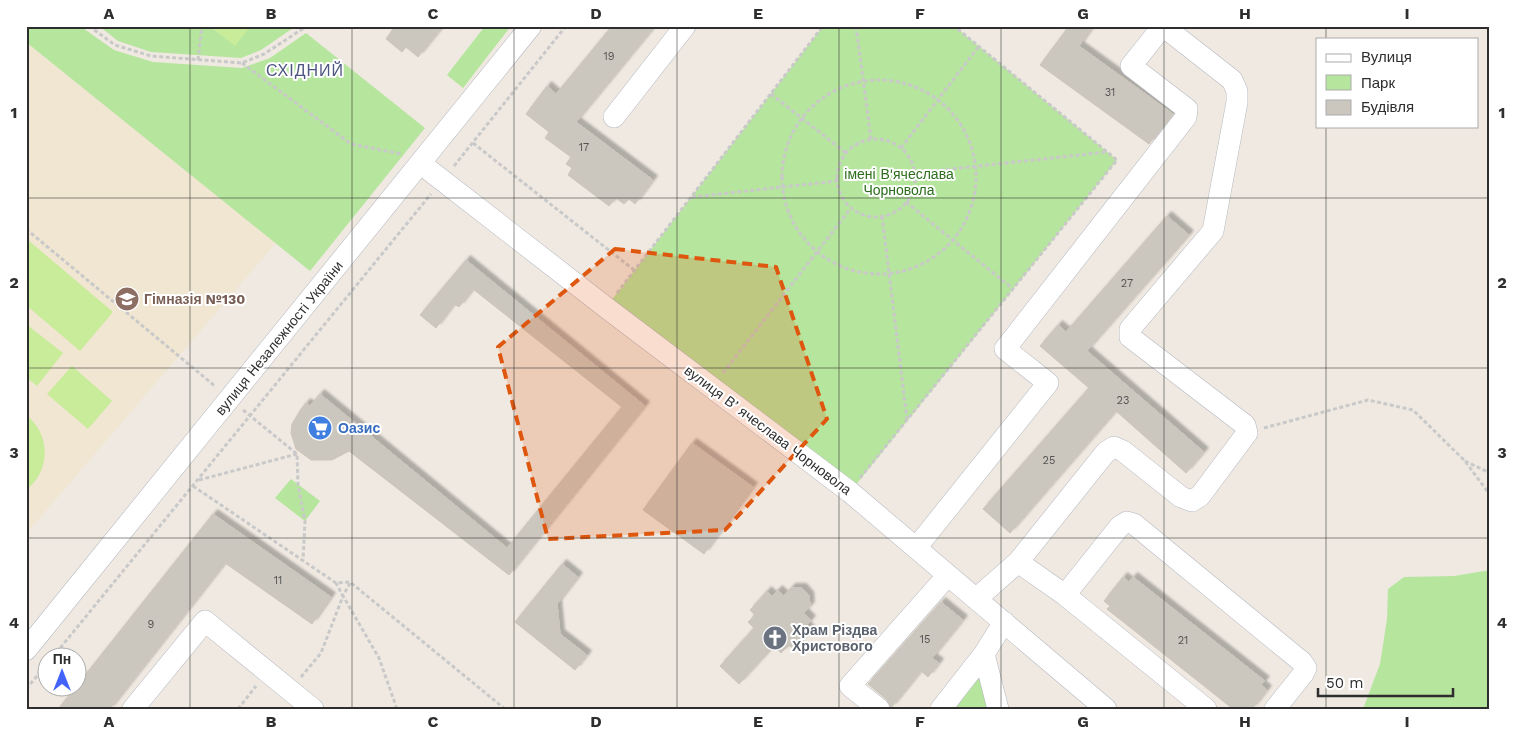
<svg xmlns="http://www.w3.org/2000/svg" width="1516" height="735" font-family="'Work Sans',sans-serif">
	<style>
		.education { fill: #f0e6d1 }
		.green { fill: #b6e59e }
		.pitch { fill: #c9ec9a }
		.building { fill: #cbc7bf; stroke: #cbc5ba; filter: url(#shadow) }
		.lines { fill: none; stroke-linecap: round; stroke-linejoin: round }
		.minor-casing { stroke: #b4b7c1; stroke-width: 22 }
		.path { stroke: #c9c9c9; stroke-width: 3; stroke-dasharray: 4 2.5; stroke-linecap: butt }
		.minor { stroke: #fff; stroke-width: 21 }
		.marked { fill: #df570e; fill-opacity: 0.2; stroke: #df570e; stroke-width: 4; stroke-dasharray: 10 6; stroke-linejoin: round }
		.grid { fill: none; stroke: #2e2e2e; stroke-width: 1; stroke-opacity: 0.55 }
		.labels { text-anchor: middle; dominant-baseline: central; stroke-width: 4; stroke-linejoin: round; paint-order: stroke }
		.number-label { font-size: 11px; fill: #555452 }
		.park-label { font-size: 14px; fill: #2c6e1b; stroke: #fff }
		.education-label { font-size: 14px; font-weight: bold; fill: #785e54; stroke: #fff; text-anchor: start }
		.street-label { font-size: 14px; fill: #2e2e2e; stroke: #fff }
		.shop-label { font-size: 14px; font-weight: bold; fill: #366cbe; stroke: #fff; text-anchor: start }
		.worship-label { font-size: 14px; font-weight: bold; fill: #5b616d; stroke: #fff; text-anchor: start }
		.quarter-label { font-size: 16px; letter-spacing: 1px; fill: #4d5680; stroke: #fff }
		.neatline { fill: none; stroke: #2e2e2e; stroke-width: 2 }
		.grid-label { font-size: 16px; text-anchor: middle; font-weight: bold; fill: #2e2e2e }
	</style>
	<defs>
		<filter id="shadow"><feDropShadow dx="4.5" dy="-4.5" stdDeviation="1" flood-color="#0004"/></filter>
	</defs>
	<rect width="100%" height="100%" fill="#efe9e1"/>
	<path class="education" d="M26,42l250,201 -250,291z"/>
	<path class="green" d="M26,26h54l34,24 39,12 89,6 28,-10 36,-25 119,95 -115,143 -284,-229z
		M99,26h197l-35,24 -20,8 -90,-6 -33,-11z
		M485,26h26l-48,62 -16,-13z
		M823,26h131l163,134 -267,332 -239,-191z
		M291,479l29,22 -15,20 -30,-23z
		M1490,570v139h-127l17,-45 7,-45 1,-30 16,-12 50,-1z
		M979,677l7,7 6,25h-44z"/>
	<path class="pitch" d="M209,26h42l-16,20z
		M28,240l85,72 -33,39 -54,-46v-62z
		M26,324l37,29 -26,33 -11,-9z
		M72,366l40,35 -24,28 -41,-35z
		M26,415c25,19 25,56 0,75z"/>
	<path class="building" d="M395,26h48l-25,31 -12,-10 -4,5 -16,-13z
		M612,26h43l-79,96 77,58 -18,24 -6,-5 -5,5 -8,-6 -7,8 -41,-31 4,-7 -6,-4 5,-7 -26,-19 4,-6 -23,-18 21,-28 9,8z
		M1069,26h24l-14,20 94,68 -24,30 -109,-79z
		M1167,216l22,19 -102,116 117,101 -18,21 -70,-62 -106,122 -27,-24 106,-121 -49,-42 18,-21 8,7z
		M466,260l179,146 -136,169 -160,-124 -17,9h-21l-15,-11 -5,-16 1,-9 9,-15 5,-6 4,3 10,-12 187,154 115,-141 -149,-118 -14,18 -5,-3 -18,24 -16,-13z
		M692,443l61,44 -49,67 -61,-44z
		M213,514l118,83 -19,27 -87,-61 -115,146h-52l17,-21h3v-4z
		M562,564l16,13 -21,27 3,30 27,21 -12,15 -60,-48z
		M1123,577l6,5 4,-5 132,104 -4,4 6,5 -15,19h-19l-126,-100 3,-3 -6,-5z
		M791,588h11l7,8 1,10 -6,7 7,7 -5,6 5,5 -17,18 -5,-4 -8,8 -7,-7 -35,38 -19,-18 34,-38 -6,-6 7,-7 -5,-5 17,-19 5,5 6,-6 6,6z
		M941,602l22,18 -31,38 7,5 -11,14 -7,-6 -30,37 -4,-8 -19,-16z"/>
	<g class="lines">
		<defs>
			<path id="minor" d="M614,117l71,-91
				M420,163l188,146 242,183 256,217
				M916,548l132,-165 -43,-34 181,-232 1,-8 -56,-43 31,-39
				M1018,562l47,33 141,114
				M1065,595l55,-69 7,-4 7,2 168,138 4,6 -3,6 -28,35
				M976,599l42,-37 88,-110 8,-5 9,4 58,46 11,4 8,-5 47,-63 -2,-8 -115,-88v-8l83,-98 24,-129v-11l-5,-11 -69,-54
				M26,650l505,-624
				M984,654l14,55
				M133,709l72,-88 108,88
				M879,709l-29,-23 98,-111
				M941,709l43,-55 20,-32"/>
		</defs>
		<use href="#minor" class="minor-casing"/>
		<path class="path" d="M89,26l26,19 36,11 91,7 22,-9 43,-28
			M856,26l15,113
			M198,60l4,-34
			M242,63l109,81 51,10
			M782 177a97 97 0 1 1 194 0a97 97 0 1 1-194 0Z
			M771,94l75,59
			M837 178a39 39 0 1 1 78 0a39 39 0 1 1-78 0Z
			M473,143l161,127
			M901,148l78,-102
			M454,166l112,-140
			M914,173l193,-21
			M692,197l145,-16
			M906,202l107,87
			M882,216l25,203
			M26,229l190,158
			M617,293l206,-267
			M723,373l128,-165
			M243,410l54,44 1,31 7,36 -2,40
			M1264,428l104,-28 45,10 52,51 25,34
			M1465,461l25,12
			M860,478l257,-318 -163,-134
			M199,480l98,-26
			M193,486l143,97 14,-1 155,127
			M350,583l-7,13 36,62 18,51
			M52,658l379,-464
			M301,677l20,-24 22,-57 -7,-13
			M26,689l22,-26
			M238,709l18,-23"/>
		<use href="#minor" class="minor"/>
	</g>
	<path class="marked" d="M615,249l161,18 51,152 -102,111 -177,9 -50,-192z"/>
	<path class="grid" d="M190,26v683M352,26v683M514,26v683M677,26v683M839,26v683M1001,26v683M1164,26v683M1326,26v13M1326,126v583M26,198h1464M26,368h1464M26,538h1464"/>
	<defs>
		<symbol id="school-disc" viewBox="-11 -11 22 22"><circle r="9.5" fill="#8d6e63" stroke="#fff"/><path d="M0-5L7-2L0 1L-7-2ZM-4 1L0 2.5L4 1V4Q0 6-4 4Z" fill="#fff"/></symbol>
		<symbol id="supermarket-disc" viewBox="-11 -11 22 22"><circle r="9.5" fill="#3f7fe0" stroke="#fff"/><path d="M-6-5.5h2.5l.6 2H6L4.5 2H-2.5L-4.4-4H-6ZM-1.5 3.2a1.3 1.3 0 1 0 .1 0ZM3 3.2a1.3 1.3 0 1 0 .1 0Z" fill="#fff"/></symbol>
		<symbol id="church-disc" viewBox="-11 -11 22 22"><circle r="9.5" fill="#6b7280" stroke="#fff"/><path d="M-1.2-6h2.4v3.5h3.3v2.4h-3.3V6h-2.4V-.1h-3.3v-2.4h3.3Z" fill="#fff"/></symbol>
	</defs>
	<g fill-rule="evenodd">
		<use href="#school-disc" x="113" y="285" width="28" height="28"/>
		<use href="#supermarket-disc" x="306" y="414" width="28" height="28"/>
		<use href="#church-disc" x="761" y="624" width="28" height="28"/>
	</g>
	<g class="labels">
		<g class="number-label">
			<text x="609" y="56">19</text>
			<text x="1110" y="92">31</text>
			<text x="584" y="147">17</text>
			<text x="1127" y="283">27</text>
			<text x="1123" y="400">23</text>
			<text x="1049" y="460">25</text>
			<text x="278" y="580">11</text>
			<text x="151" y="624">9</text>
			<text x="925" y="639">15</text>
			<text x="1183" y="640">21</text>
		</g>
		<g class="park-label">
			<text x="899" y="174">імені В'ячеслава<tspan x="899" dy="16">Чорновола</tspan></text>
		</g>
		<g class="education-label">
			<text x="144" y="299">Гімназія №130</text>
		</g>
		<g class="street-label">
			<text transform="translate(279 338) rotate(-51)">вулиця Незалежності України</text>
			<text transform="translate(768 430) rotate(37)">вулиця Вʼячеслава Чорновола</text>
		</g>
		<g class="shop-label">
			<text x="338" y="428">Оазис</text>
		</g>
		<g class="worship-label">
			<text x="792" y="630">Храм Різдва<tspan x="792" dy="16">Христового</tspan></text>
		</g>
		<g class="quarter-label">
			<text x="305" y="70">СХІДНИЙ</text>
		</g>
	</g>
	<rect width="1516" height="735" fill="none" stroke="#ffffff" stroke-width="55"/>
	<rect x="1316" y="38" width="162" height="90" fill="#ffffff" stroke="#ababab"/>
	<rect x="1326" y="54" width="25" height="8" fill="#ffffff" stroke="#ababab"/>
	<text x="1361" y="62" font-size="15" fill="#2e2e2e">Вулиця</text>
	<rect x="1326" y="75" width="25" height="15" fill="#b6e59e" stroke="#ababab"/>
	<text x="1361" y="88" font-size="15" fill="#2e2e2e">Парк</text>
	<rect x="1326" y="100" width="25" height="15" fill="#cbc7bf" stroke="#ababab"/>
	<text x="1361" y="112" font-size="15" fill="#2e2e2e">Будівля</text>
	<g transform="translate(62 672)"><circle r="24" fill="#ffffff" stroke="#ababab"/>
	<path d="M0-4L9 19L0 12L-9 19Z" fill="#4264fb"/>
	<text y="-8" font-size="14" font-weight="bold" text-anchor="middle" fill="#2e2e2e">Пн</text>
	</g>
	<path d="M1318 688v8h135v-8" fill="none" stroke="#2e2e2e" stroke-width="2.5"/>
	<text x="1326" y="688" font-size="15" fill="#2e2e2e" stroke="#ffffff" stroke-width="4" paint-order="stroke">50 m</text>
	<rect x="28" y="28" width="1460" height="680" class="neatline"/>
	<g class="grid-label">
		<text x="109" y="19">A</text>
		<text x="271" y="19">B</text>
		<text x="433" y="19">C</text>
		<text x="596" y="19">D</text>
		<text x="758" y="19">E</text>
		<text x="920" y="19">F</text>
		<text x="1083" y="19">G</text>
		<text x="1245" y="19">H</text>
		<text x="1407" y="19">I</text>
		<text x="14" y="118">1</text>
		<text x="1502" y="118">1</text>
		<text x="14" y="288">2</text>
		<text x="1502" y="288">2</text>
		<text x="14" y="458">3</text>
		<text x="1502" y="458">3</text>
		<text x="14" y="628">4</text>
		<text x="1502" y="628">4</text>
		<text x="109" y="727">A</text>
		<text x="271" y="727">B</text>
		<text x="433" y="727">C</text>
		<text x="596" y="727">D</text>
		<text x="758" y="727">E</text>
		<text x="920" y="727">F</text>
		<text x="1083" y="727">G</text>
		<text x="1245" y="727">H</text>
		<text x="1407" y="727">I</text>
	</g>
</svg>
